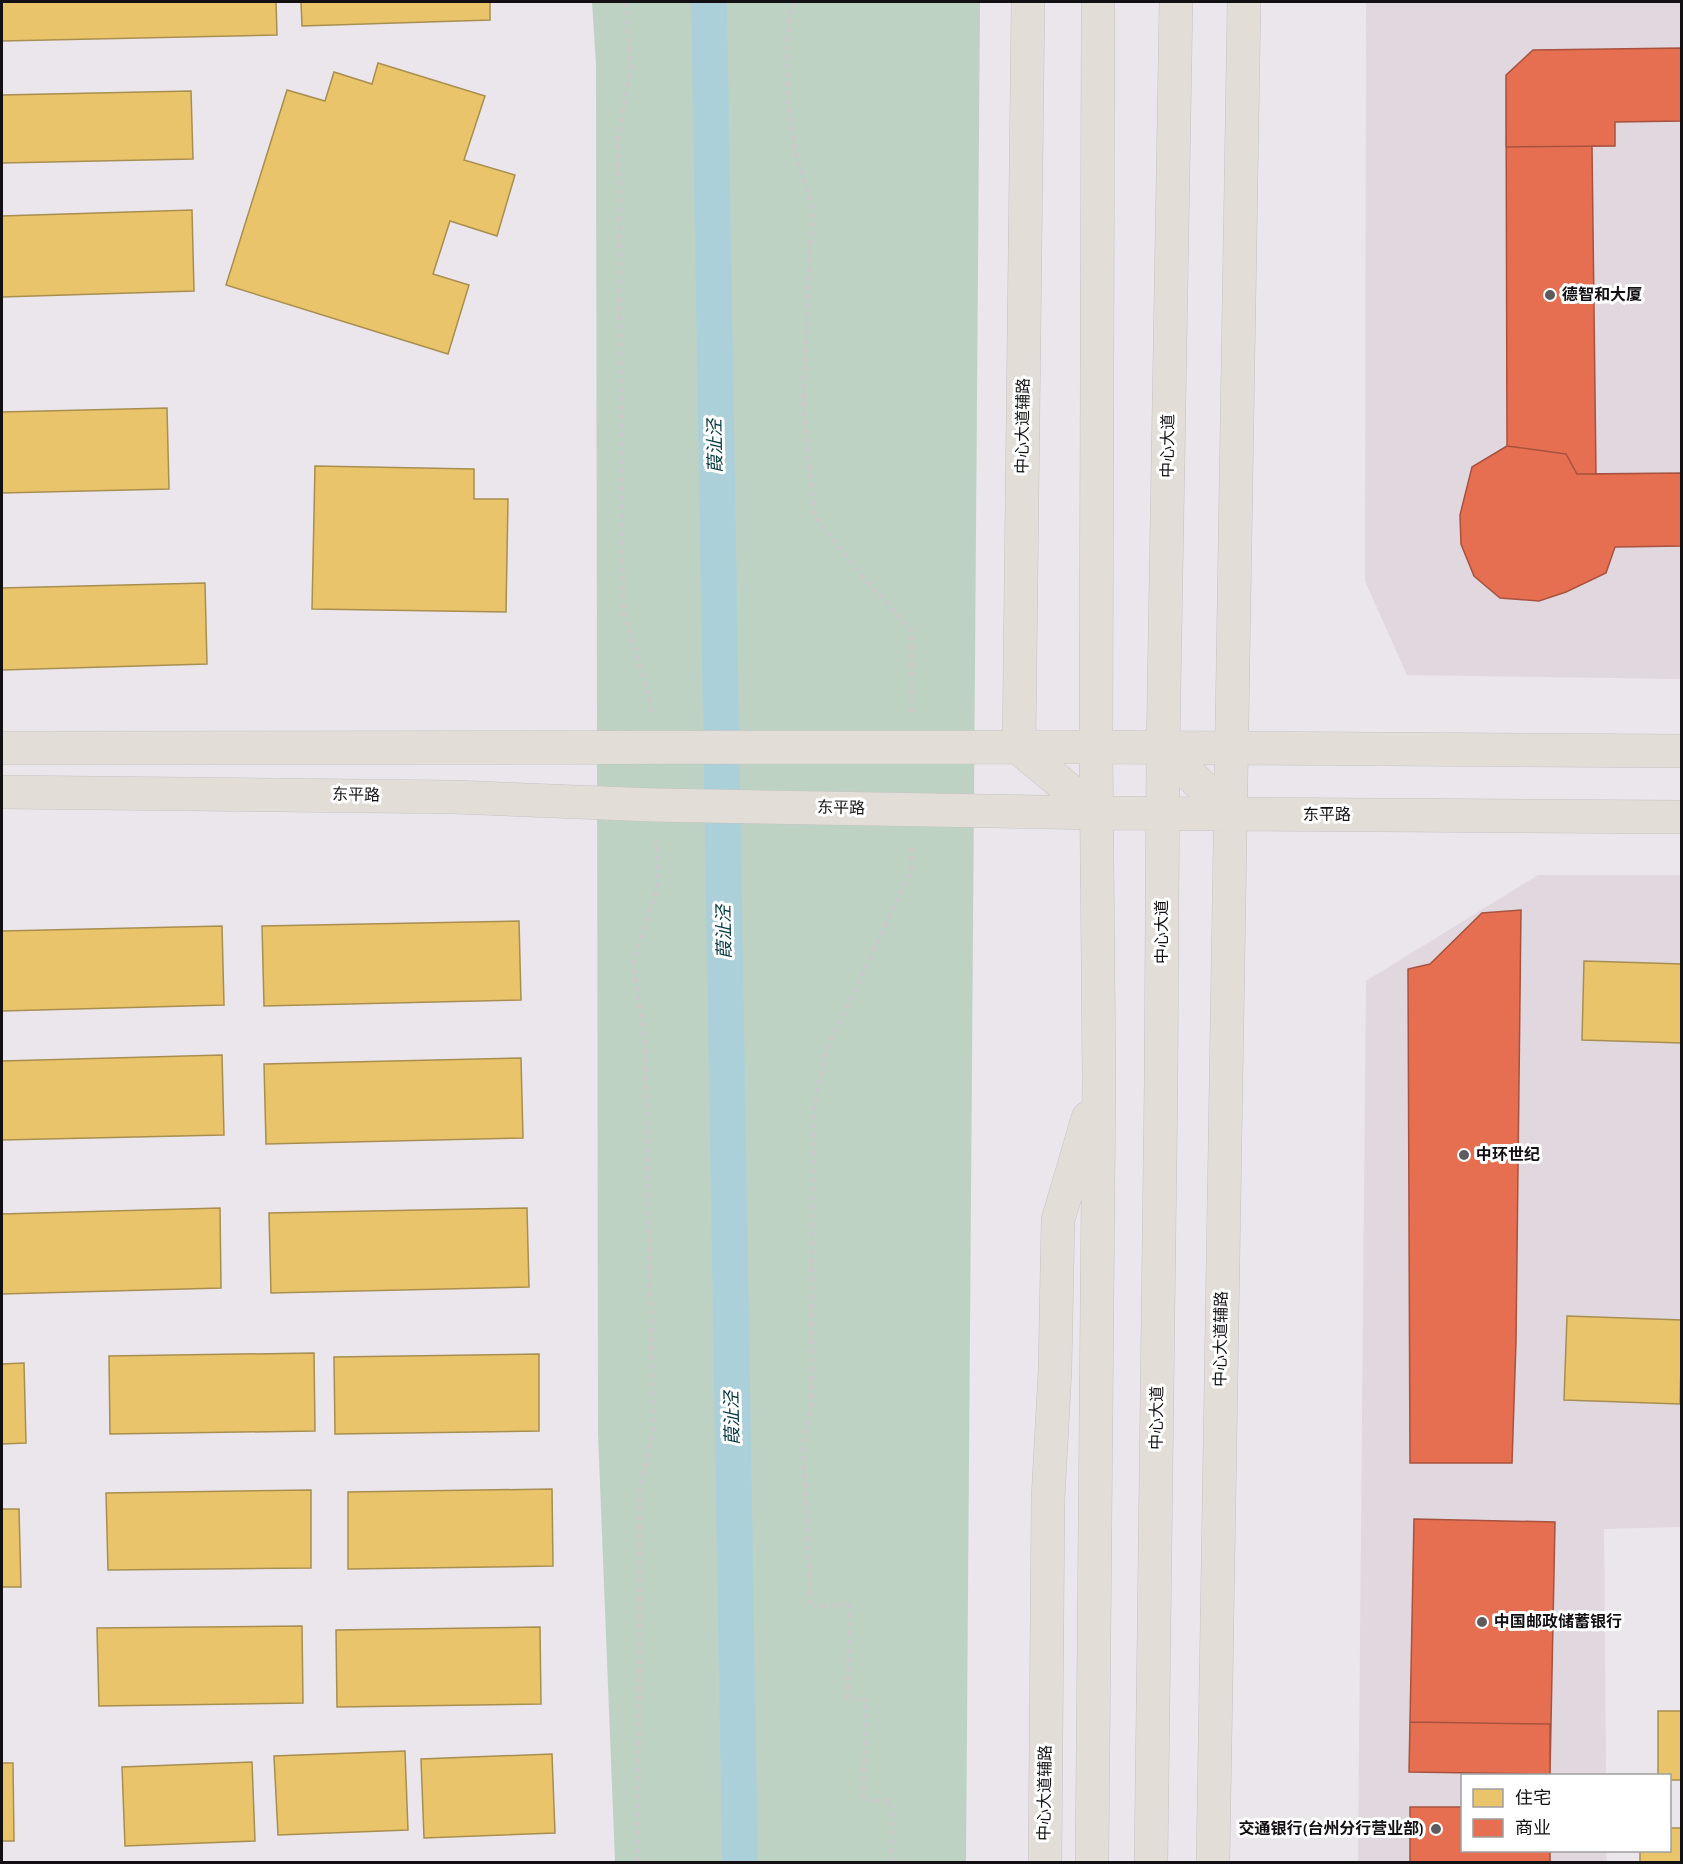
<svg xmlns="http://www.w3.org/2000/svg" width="1683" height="1864" font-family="'Alegreya Sans','Noto Sans SC',sans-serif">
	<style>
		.built { fill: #e0d7df }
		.green { fill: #bed2c4 }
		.homes { fill: #e9c46a; stroke: #a88e50; stroke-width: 1.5 }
		.shops { fill: #e76f51; stroke: #a7523e; stroke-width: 1.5 }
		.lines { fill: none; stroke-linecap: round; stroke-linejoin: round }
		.canal { stroke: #abd0d9; stroke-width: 36 }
		.major-casing { stroke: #c4c2c4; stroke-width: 34 }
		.path { stroke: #cac8ca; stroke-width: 4; stroke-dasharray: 4.5 4.5; stroke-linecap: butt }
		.major { stroke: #e2ded7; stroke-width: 33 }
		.poi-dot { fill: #5e5b5e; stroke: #fff; stroke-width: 2 }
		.labels { text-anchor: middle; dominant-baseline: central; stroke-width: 6; stroke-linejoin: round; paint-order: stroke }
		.poi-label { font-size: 16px; font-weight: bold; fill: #121012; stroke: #fff; text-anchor: start }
		.street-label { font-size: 16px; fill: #121012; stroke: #fff }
		.water-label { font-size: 18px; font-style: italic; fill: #053a43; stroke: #fff }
	</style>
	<rect width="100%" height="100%" fill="#ebe6eb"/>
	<path class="built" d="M1366,2h315v677l-274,-4 -42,-94z
		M1538,875h143v652l-77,2 2,246 -144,1v74l144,1 1,11h-249l8,-881z"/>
	<path class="green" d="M592,2h388l-14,1860h-351l-17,-428 -2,-1370z"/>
	<path class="homes" d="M2,2h274l1,33 -275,6z
		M301,2h189v18l-188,6z
		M378,63l107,33 -21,64 51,15 -18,61 -47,-15 -17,53 36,11 -21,69 -222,-69 61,-195 38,11 9,-29 38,12z
		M191,91l2,68 -191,4v-68z
		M192,210l2,81 -192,6v-81z
		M167,408l2,81 -167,4v-81z
		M315,466l159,3v30h34l-2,113 -194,-3z
		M205,583l2,81 -205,6v-82z
		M519,921l2,79 -257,6 -2,-80z
		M222,926l2,79 -222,6v-80z
		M1584,961l98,3v79l-100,-3z
		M222,1055l2,80 -222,5v-79z
		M521,1058l2,80 -257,6 -2,-80z
		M220,1208l1,80 -219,6v-80z
		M527,1208l2,79 -258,6 -2,-80z
		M1567,1316l115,4 -2,84 -116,-4z
		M314,1353l1,78 -205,3 -1,-78z
		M539,1354v77l-204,3 -1,-77z
		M24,1363l2,80 -24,1v-80z
		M552,1489l1,77 -205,3v-77z
		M311,1490v78l-203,2 -2,-77z
		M2,1509h17l2,78h-19z
		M302,1626l1,77 -204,3 -2,-78z
		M540,1627l1,77 -204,3 -1,-77z
		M1658,1711h24v69h-12v-4h-12z
		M405,1751l3,79 -130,5 -4,-79z
		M552,1754l3,79 -131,5 -3,-79z
		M252,1762l3,79 -130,5 -3,-79z
		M2,1763h11l1,78h-12z
		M1670,1828h12v34h-42v-12h30z"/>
	<path class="shops" d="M1682,48v73l-67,1v24h-23l4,328 86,-1v73l-67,1 -9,26 -40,19 -27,9 -39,-3 -26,-22 -13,-32 -1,-29 12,-48 35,-21 -1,-371 27,-25z
		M1682,48v73l-67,1v24l-109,1v-72l27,-25z
		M1507,446l59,8 11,20 105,-1v73l-67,1 -9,26 -40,19 -27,9 -39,-3 -26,-22 -13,-32 -1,-29 12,-48z
		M1521,910l-5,431 -4,122h-102l-2,-494 22,-5 52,-51z
		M1414,1519l141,3 -5,252 -141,-2z
		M1410,1722l140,2v50l-141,-2z
		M1410,1807h52v43h88v12h-140z"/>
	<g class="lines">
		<path class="canal" d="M709,2l31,1860"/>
		<defs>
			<path id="major" d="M2,748l1094,-1 586,4
				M1019,748l9,-746
				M1019,748l78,65
				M1163,749l69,66
				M2,792l452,5 200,8 443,8 585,4
				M1045,1862l3,-363 7,-129 3,-150 30,-102
				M1092,1862l7,-783 -3,-332 2,-745
				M1151,1862l10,-779 2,-334 13,-747
				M1213,1862l31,-1860"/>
		</defs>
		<use href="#major" class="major-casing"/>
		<path class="path" d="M626,2l5,66 -13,68 5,475 27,87 1,17
			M795,2l-6,13 -2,84 9,57 16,50 -9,202 12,109 54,67 43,47v82
			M638,1862l2,-374 13,-59 -8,-386 -12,-82 25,-75 -2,-47
			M892,1862l-1,-61 -28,-1 3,-100 -18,-2 1,-94 -38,3 -8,-161 8,-41 2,-293 13,-61 85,-180v-27"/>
		<use href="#major" class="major"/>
	</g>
	<g class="poi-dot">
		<circle cx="1550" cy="295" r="6"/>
		<circle cx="1464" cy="1155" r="6"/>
		<circle cx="1482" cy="1622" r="6"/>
		<circle cx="1436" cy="1829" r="6"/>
	</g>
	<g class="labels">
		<g class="poi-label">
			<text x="1562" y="295">德智和大厦</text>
			<text x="1476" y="1155">中环世纪</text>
			<text x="1494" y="1622">中国邮政储蓄银行</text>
			<text x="1424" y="1829" text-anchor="end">交通银行(台州分行营业部)</text>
		</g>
		<g class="street-label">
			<text transform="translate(1023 426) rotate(-89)">中心大道辅路</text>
			<text transform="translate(1168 446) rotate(-89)">中心大道</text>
			<text transform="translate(356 795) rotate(1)">东平路</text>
			<text transform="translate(841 808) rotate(1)">东平路</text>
			<text x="1327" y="815">东平路</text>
			<text transform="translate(1162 932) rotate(-90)">中心大道</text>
			<text transform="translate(1221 1339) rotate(-89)">中心大道辅路</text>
			<text transform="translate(1157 1418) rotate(-89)">中心大道</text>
			<text transform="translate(1045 1793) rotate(-89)">中心大道辅路</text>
		</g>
		<g class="water-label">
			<text transform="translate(716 446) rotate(-91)">葭沚泾</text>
			<text transform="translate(725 932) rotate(-91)">葭沚泾</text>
			<text transform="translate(733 1418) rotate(-91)">葭沚泾</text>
		</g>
	</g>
	<rect width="1683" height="1864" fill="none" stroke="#121012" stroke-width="6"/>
	<rect x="1461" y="1774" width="210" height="78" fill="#ffffff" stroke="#a09fa0" stroke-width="1.5"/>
	<rect x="1473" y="1789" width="30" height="18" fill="#e9c46a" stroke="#a09fa0" stroke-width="1.5"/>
	<text x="1515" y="1804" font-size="18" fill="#121012">住宅</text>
	<rect x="1473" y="1819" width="30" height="18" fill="#e76f51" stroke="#a09fa0" stroke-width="1.5"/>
	<text x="1515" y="1834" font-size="18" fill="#121012">商业</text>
</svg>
